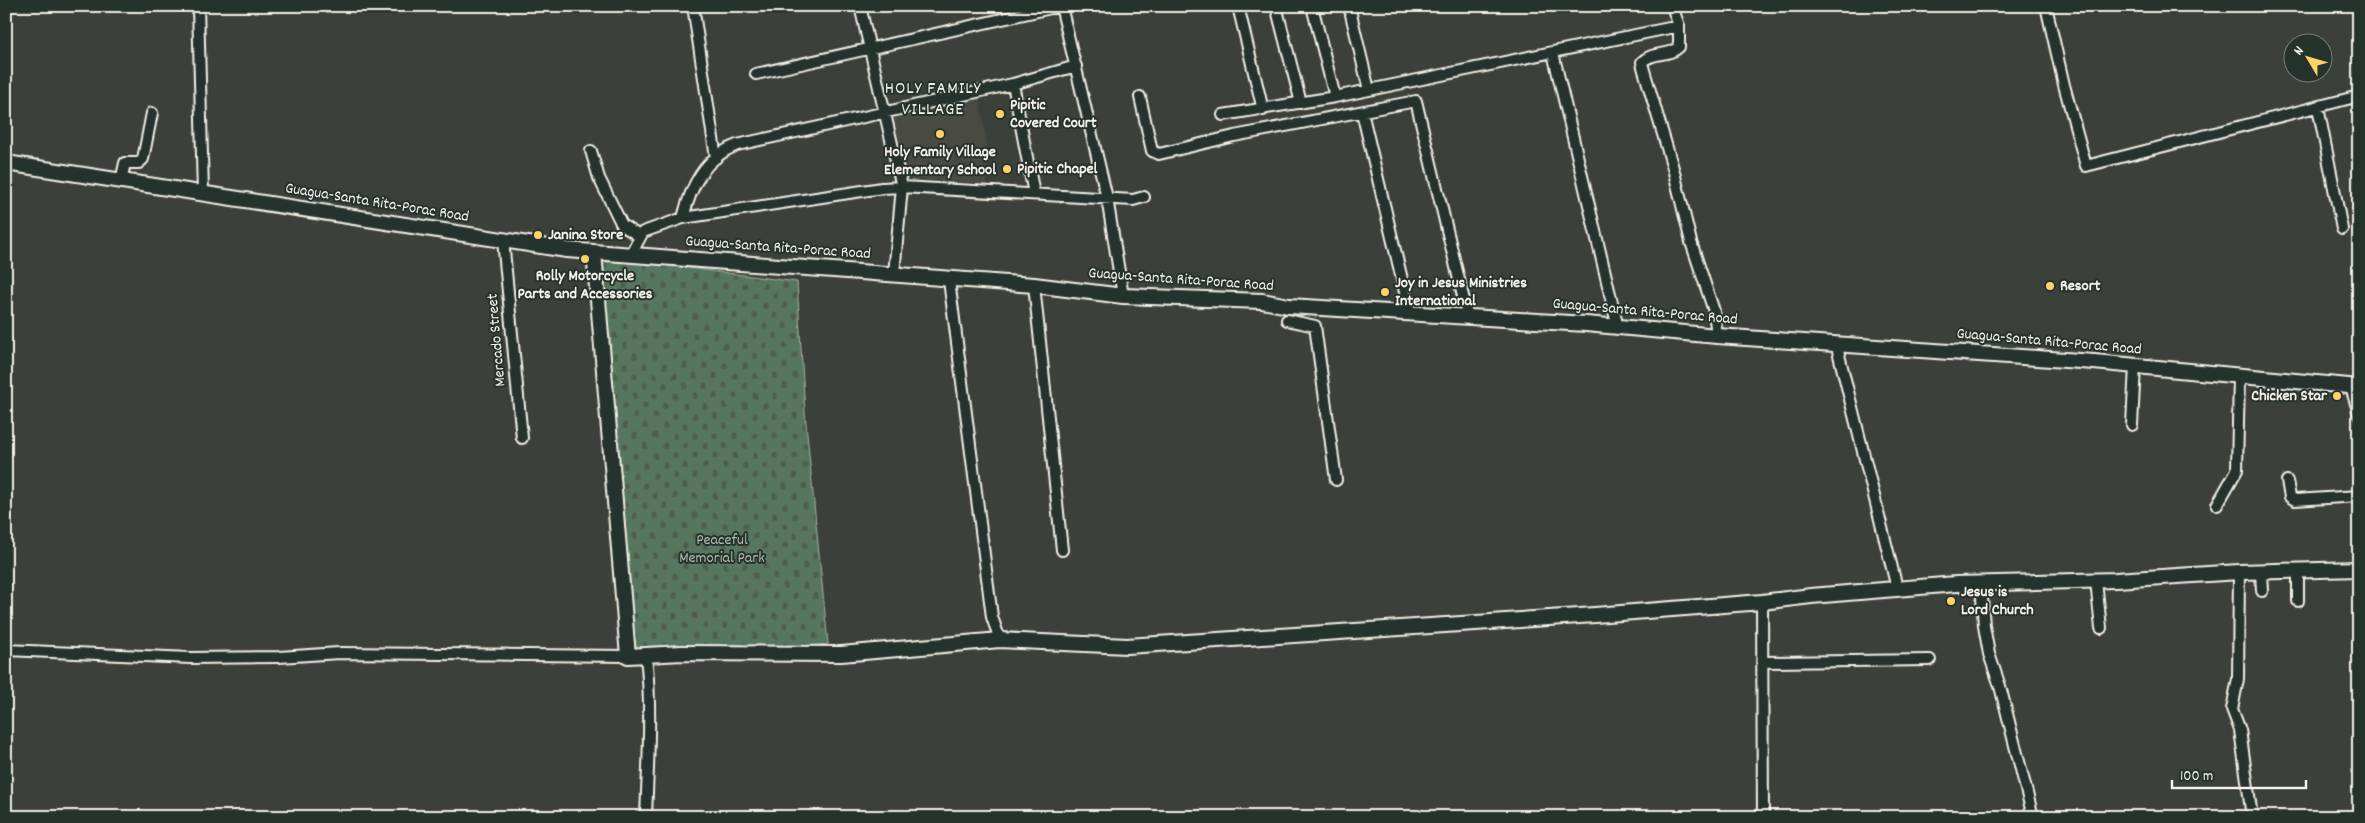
<svg xmlns="http://www.w3.org/2000/svg" width="2365" height="823" font-family="Dekko,sans-serif">
	<style>
		.built { fill: #4a4b43 }
		.cemetery { fill: url(#cemetery-stones); stroke: #a5b4a3 }
		.lines { fill: none; stroke-linecap: round; stroke-linejoin: round }
		.street-casing { stroke: #f4f1e8; stroke-width: 14 }
		.secondary-casing { stroke: #f4f1e8; stroke-width: 18 }
		.street { stroke: #26332d; stroke-width: 10 }
		.secondary { stroke: #26332d; stroke-width: 14 }
		.poi-dot { fill: #ffd166; stroke: #26332d; stroke-width: 2 }
		.labels { text-anchor: middle; dominant-baseline: central; stroke-width: 4; stroke-linejoin: round; paint-order: stroke }
		.poi-label { font-size: 16px; font-weight: bold; fill: #f4f1e8; stroke: #26332d; text-anchor: start }
		.street-label { font-size: 16px; fill: #f4f1e8; stroke: #26332d }
		.park-label { font-size: 16px; fill: #adbaaa; stroke: #26332d }
		.neighbourhood-label { font-size: 18px; letter-spacing: 1px; fill: #f4f1e8; stroke: #26332d }
	</style>
	<defs>
		<pattern id="cemetery-stones" width="16" height="16" patternUnits="userSpaceOnUse" patternTransform="scale(1.25)"><rect width="16" height="16" fill="#56765e"/><path d="M2 7V4a2 2 0 0 1 4 0v3zM10 15v-3a2 2 0 0 1 4 0v3z" fill="#4f5d51"/></pattern>
	</defs>
	<rect width="100%" height="100%" fill="#3b413a"/>
	<filter id="ink" filterUnits="userSpaceOnUse"><feTurbulence type="fractalNoise" baseFrequency=".02" numOctaves="2"/><feDisplacementMap in="SourceGraphic" scale="10" xChannelSelector="R" yChannelSelector="G"/><feConvolveMatrix kernelMatrix="1 2 1 2 8 2 1 2 1" color-interpolation-filters="sRGB"/></filter>
	<g filter="url(#ink)">
		<path class="built" d="M979,95l9,57 -2,32 -80,-6 -14,-63z"/>
		<path class="cemetery" d="M597,256l200,26 8,131 23,231 -35,4 -159,2z"/>
		<g class="lines">
			<defs>
				<path id="street" d="M198,6l5,187
					M693,6l23,152
					M860,6l42,181 -8,87
					M1061,6l46,192 16,98
					M1238,6l25,104
					M1276,6l25,97
					M1312,6l23,91
					M1349,6l20,84
					M1672,6l7,20v21c-10,10 -27,4 -37,15l1,5 30,101 18,74 23,69 3,25
					M2046,6l18,79 22,81 273,-70
					M1553,53l65,275
					M756,74l304,-68
					M1013,84l21,110
					M1140,97l12,54 7,3 75,-18 182,-35 52,216
					M2318,107l24,122
					M1362,112l48,201
					M1223,115l112,-18 344,-71
					M591,151l8,27 23,47 17,11
					M121,181l4,-18h14l4,-4 9,-46
					M683,218c8,-32 21,-60 54,-73l276,-61 63,-18
					M503,240l19,198
					M631,254l12,-22 40,-14 199,-30 20,-1 231,13 11,-3
					M949,280l43,337 8,23
					M1034,285l28,265
					M1287,320l28,6 21,154
					M1836,343l61,245
					M2351,387l8,27
					M2132,425l3,-59
					M2287,481l3,16 5,3 64,-4
					M2217,505l20,-35 2,-94
					M2239,572l-1,107 -6,30 8,21 12,87
					M2261,572l1,19
					M2096,581l5,47
					M1981,583l3,43 5,28 11,32 33,131
					M2298,601v-30
					M1762,602l1,215
					M6,650l184,8 89,-1 60,-4 289,3
					M646,656c6,53 2,107 0,161
					M1762,662l168,-2"/>
				<path id="secondary" d="M6,163l561,87 467,35 89,11 139,5 27,5 297,18 131,12 377,26 265,25
					M594,252l34,404 54,-3 159,1 159,-14 127,6 468,-31 167,-13 49,-6 145,-12 160,-4 123,-8 120,-3"/>
			</defs>
			<use href="#street" class="street-casing"/>
			<use href="#secondary" class="secondary-casing"/>
			<use href="#street" class="street"/>
			<use href="#secondary" class="secondary"/>
		</g>
	</g>
	<g class="poi-dot">
		<circle cx="1000" cy="114" r="5"/>
		<circle cx="940" cy="134" r="5"/>
		<circle cx="1007" cy="169" r="5"/>
		<circle cx="538" cy="235" r="5"/>
		<circle cx="585" cy="259" r="5"/>
		<circle cx="2050" cy="286" r="5"/>
		<circle cx="1385" cy="292" r="5"/>
		<circle cx="2337" cy="396" r="5"/>
		<circle cx="1951" cy="601" r="5"/>
	</g>
	<g class="labels">
		<g class="poi-label">
			<text x="1010" y="105">Pipitic<tspan x="1010" dy="18">Covered Court</tspan></text>
			<text x="940" y="152" text-anchor="middle">Holy Family Village<tspan x="940" dy="18">Elementary School</tspan></text>
			<text x="1017" y="169">Pipitic Chapel</text>
			<text x="548" y="235">Janina Store</text>
			<text x="585" y="276" text-anchor="middle">Rolly Motorcycle<tspan x="585" dy="18">Parts and Accessories</tspan></text>
			<text x="1395" y="283">Joy in Jesus Ministries<tspan x="1395" dy="18">International</tspan></text>
			<text x="2060" y="286">Resort</text>
			<text x="2327" y="396" text-anchor="end">Chicken Star</text>
			<text x="1961" y="592">Jesus is<tspan x="1961" dy="18">Lord Church</tspan></text>
		</g>
		<g class="street-label">
			<text transform="translate(377 203) rotate(9)">Guagua-Santa Rita-Porac Road</text>
			<text transform="translate(778 248) rotate(4)">Guagua-Santa Rita-Porac Road</text>
			<text transform="translate(1181 280) rotate(4)">Guagua-Santa Rita-Porac Road</text>
			<text transform="translate(1645 312) rotate(5)">Guagua-Santa Rita-Porac Road</text>
			<text transform="translate(497 340) rotate(-95)">Mercado Street</text>
			<text transform="translate(2049 342) rotate(5)">Guagua-Santa Rita-Porac Road</text>
		</g>
		<g class="park-label">
			<text x="722" y="540">Peaceful<tspan x="722" dy="18">Memorial Park</tspan></text>
		</g>
		<g class="neighbourhood-label">
			<text x="933" y="89">HOLY FAMILY<tspan x="933" dy="21">VILLAGE</tspan></text>
		</g>
	</g>
	<rect width="2365" height="823" fill="none" stroke="#26332d" stroke-width="25"/>
	<rect x="12" y="12" width="2340" height="798" fill="none" stroke="#f4f1e8" stroke-width="2" filter="url(#ink)"/>
	<g transform="translate(2308 58) rotate(308)"><circle r="24" fill="#26332d" stroke="#787f78"/>
	<path d="M0-4L9 19L0 12L-9 19Z" fill="#ffd166"/>
	<text y="-8" font-size="14" font-weight="bold" text-anchor="middle" fill="#f4f1e8">N</text>
	</g>
	<path d="M2172 780v8h134v-8" fill="none" stroke="#f4f1e8" stroke-width="2.5"/>
	<text x="2180" y="780" font-size="15" fill="#f4f1e8" stroke="#26332d" stroke-width="4" paint-order="stroke">100 m</text>
</svg>
